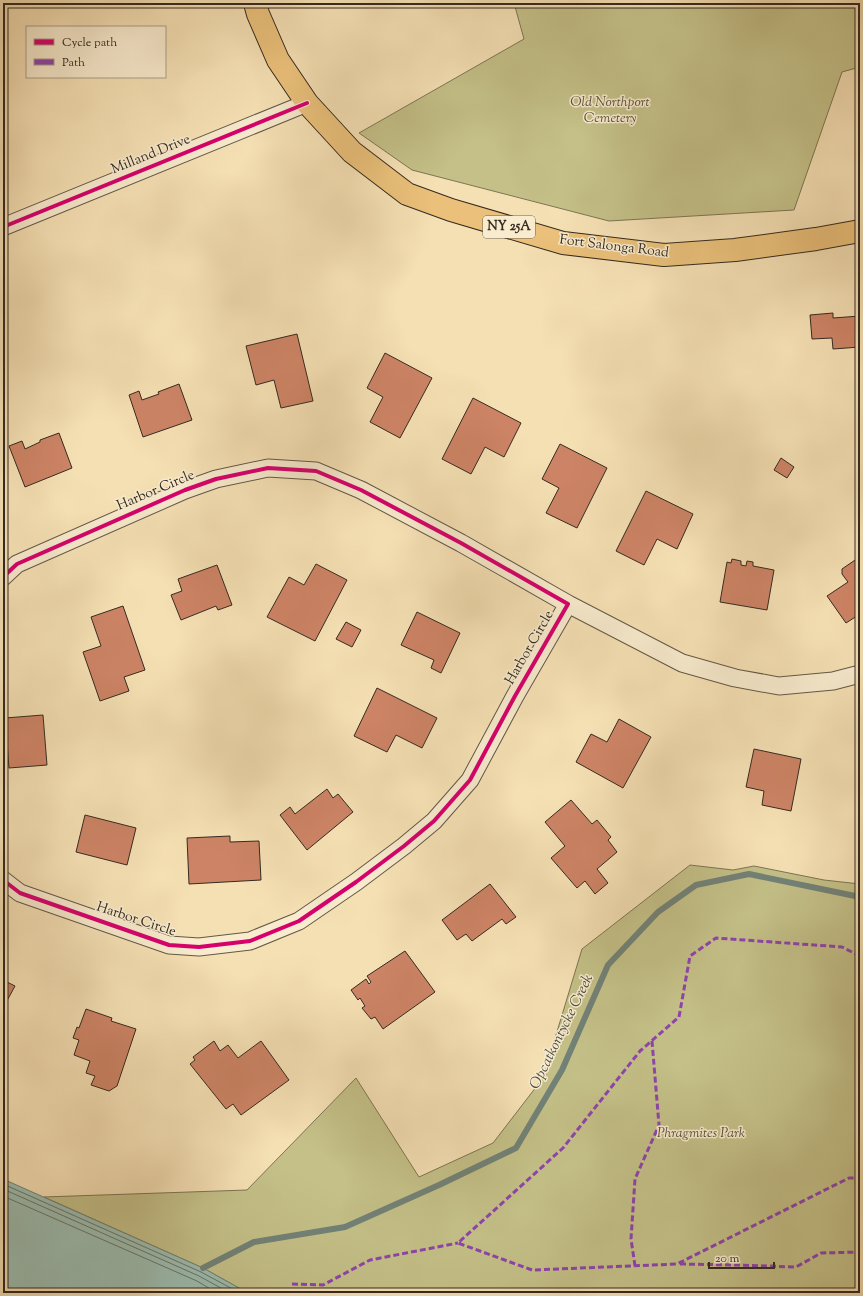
<svg xmlns="http://www.w3.org/2000/svg" width="863" height="1296" font-family="'Sorts Mill Goudy',serif">
	<style>
		.green { fill: #c4c088; stroke: #7c7554 }
		.water { fill: #9cbdb1; stroke: #728277 }
		.lines { fill: none; stroke-linecap: round; stroke-linejoin: round }
		.shore { stroke: #687468; stroke-width: 1 }
		.stream { stroke: #728277; stroke-width: 6 }
		.building { fill: #cd8466; stroke: #342a20 }
		.street-casing { stroke: #645845; stroke-width: 19 }
		.primary-casing { stroke: #342a20; stroke-width: 24 }
		.street { stroke: #f8ebce; stroke-width: 17 }
		.primary { stroke: #eac07a; stroke-width: 22 }
		.quiet { stroke: #8e44ad; stroke-width: 3; stroke-dasharray: 6 3; stroke-linecap: butt }
		.cycleway-casing { stroke: #f8ebce; stroke-width: 6 }
		.cycleway { stroke: #d6006c; stroke-width: 4 }
		.labels { text-anchor: middle; dominant-baseline: central; stroke-width: 3; stroke-linejoin: round; paint-order: stroke }
		.shield { fill: #f8ebce; stroke: #6f6454; stroke-width: 1 }
		.shield-label { font-size: 13px; font-weight: bold; fill: #342a20 }
		.park-label { font-size: 14px; font-style: italic; fill: #58503a; stroke: #f8ebce }
		.street-label { font-size: 14px; fill: #342a20; stroke: #f8ebce }
		.water-label { font-size: 15px; font-style: italic; fill: #4e4f44; stroke: #f8ebce }
	</style>
	<rect width="100%" height="100%" fill="#f5e0b4"/>
	<filter id="stains"><feTurbulence type="fractalNoise" baseFrequency=".005" numOctaves="4"/><feColorMatrix values="0 0 0 0 .2 0 0 0 0 .09 0 0 0 0 .02 0 0 0 .5 -.17"/></filter>
	<radialGradient id="worn" r=".72"><stop offset=".6" stop-color="#630" stop-opacity="0"/><stop offset="1" stop-color="#630" stop-opacity=".3"/></radialGradient>
	<path class="green" d="M514,3h346v64l-18,5 -48,138 -185,11 -197,-51 -53,-37 165,-94z
		M690,865l43,5 21,-4 70,14 36,4v409h-612l-45,-25 -159,-71 203,-7 109,-112 63,99 74,-34 50,-65 39,-129z"/>
	<path class="water" d="M3,1179l200,89 45,25h-245z"/>
	<g class="lines">
		<path class="shore" d="M3,1184l198,88 39,21
			M3,1189l196,87 31,17
			M3,1196l194,85 20,12"/>
		<path class="stream" d="M203,1268l51,-26 91,-15 94,-42 77,-37 46,-78 46,-105 50,-53 38,-27 53,-11 111,23"/>
	</g>
	<path class="building" d="M858,95h2v17h-2z
		M833,313v5l27,-2v39v-8l-27,2 -1,-11 -20,1 -2,-24z
		M297,334l16,67 -32,7 -7,-28 -18,5 -10,-39z
		M385,353l47,25 -32,60 -30,-16 13,-25 -16,-9z
		M179,384l13,36 -49,17 -14,-42 10,-4 3,9 17,-6 -1,-2z
		M473,398l48,25 -17,34 -19,-10 -14,27 -29,-15z
		M59,433l13,35 -47,19 -16,-41 13,-5 3,8 15,-7v-2z
		M560,444l47,24 -30,60 -31,-15 13,-25 -17,-9z
		M781,458l13,9 -7,11 -13,-8z
		M646,491l47,23 -16,35 -20,-10 -13,26 -28,-14z
		M859,544l1,70 -14,9 -19,-27 21,-14 -6,-8v-5l16,-11z
		M732,559l9,2v4l5,1 1,-5 6,1v4l21,4 -7,40 -47,-8 7,-40 4,1z
		M316,564l31,16 -32,61 -48,-24 22,-40 15,8z
		M217,565l15,40 -14,5 -2,-4 -35,14 -10,-25 11,-4 -4,-12z
		M123,606l22,64 -21,7 5,14 -29,10 -17,-49 18,-6 -10,-29z
		M417,612l43,21 -19,40 -10,-5 3,-8 -33,-15z
		M346,622l15,8 -9,17 -16,-8z
		M377,688l60,30 -15,30 -26,-13 -9,17 -33,-16z
		M43,715l4,50 -38,3 -4,-50z
		M619,719l32,18 -28,51 -47,-26 15,-28 16,8z
		M754,749l47,10 -10,52 -29,-6 2,-14 -18,-4z
		M327,789l6,9 5,-4 15,18 -46,38 -27,-35 10,-8 5,7z
		M571,800l21,24 5,-4 14,17 -3,3 9,12 -20,17 11,14 -13,11 -10,-13 -8,7 -26,-30 14,-12 -20,-24z
		M85,815l51,13 -9,37 -51,-13z
		M230,836v6l29,-1 2,39 -72,4 -2,-46z
		M490,884l26,33 -10,7 -4,-5 -30,22 -6,-7 -9,6 -15,-20z
		M405,951l30,41 -52,37 -8,-12 -4,2 -9,-11 3,-2 -5,-8 -2,2 -7,-10 15,-11 3,5 2,-2 -4,-6z
		M3,980l12,6 -12,22z
		M86,1009l26,9 -1,3 25,8 -19,57 -8,5 -18,-6 4,-9 -9,-3 4,-12 -16,-6 5,-15 -6,-2 4,-11 2,1z
		M214,1041l6,10 8,-6 10,13 23,-17 28,39 -48,35 -8,-11 -7,5 -36,-45 5,-4 -2,-3z"/>
	<g class="lines">
		<defs>
			<path id="street" d="M3,227l304,-124
				M3,577l14,-13 168,-74 31,-11 52,-11 48,3 45,19 100,53 107,61 -53,92 -45,84 -36,41 -30,25 -48,36 -57,39 -49,20 -51,6 -30,-2 -149,-52 -17,-13
				M568,604l114,59 53,15 44,8 54,-5 27,-7"/>
			<path id="primary" d="M255,3l3,11 20,46 29,43 45,49 55,42 44,16 112,33 101,12 71,-5 81,-11 44,-8"/>
		</defs>
		<use href="#street" class="street-casing"/>
		<use href="#primary" class="primary-casing"/>
		<use href="#street" class="street"/>
		<use href="#primary" class="primary"/>
		<path class="quiet" d="M860,956l-18,-9 -126,-9 -26,18 -11,61 -39,34 -77,97 -105,95 74,27 145,-6 172,-86h11
			M680,1264l57,1 59,2 25,-14 39,-1
			M635,1266l-4,-27 4,-60 24,-54 -7,-84
			M292,1284l31,1 47,-25 88,-17"/>
		<defs>
			<path id="cycleway" d="M3,227l304,-124
				M3,577l14,-13 168,-74 31,-11 52,-11 48,3 45,19 100,53 107,61 -53,92 -45,84 -36,41 -30,25 -48,36 -57,39 -49,20 -51,6 -30,-2 -149,-52 -17,-13"/>
		</defs>
		<use href="#cycleway" class="cycleway-casing"/>
		<use href="#cycleway" class="cycleway"/>
	</g>
	<g class="labels">
		<rect class="shield" x="483" y="216" width="52" height="22" rx="3"/>
		<g class="shield-label">
			<text x="509" y="227">NY 25A</text>
		</g>
		<g class="park-label">
			<text x="610" y="103">Old Northport<tspan x="610" dy="16">Cemetery</tspan></text>
			<text x="701" y="1134">Phragmites Park</text>
		</g>
		<g class="street-label">
			<text transform="translate(151 155) rotate(-22)">Milland Drive</text>
			<text transform="translate(614 247) rotate(7)">Fort Salonga Road</text>
			<text transform="translate(156 491) rotate(-23)">Harbor Circle</text>
			<text transform="translate(530 648) rotate(-60)">Harbor Circle</text>
			<text transform="translate(136 920) rotate(18)">Harbor Circle</text>
		</g>
		<g class="water-label">
			<text transform="translate(562 1032) rotate(-64)">Opcatkontycke Creek</text>
		</g>
	</g>
	<rect width="863" height="1296" fill="none" stroke="#f5e0b4" stroke-width="16"/>
	<rect x="4" y="4" width="855" height="1288" fill="none" stroke="#342a20" stroke-width="2"/>
	<rect x="8" y="8" width="847" height="1280" fill="none" stroke="#342a20"/>
	<rect x="26" y="26" width="140" height="52" fill="#f8ebce" stroke="#aa9e88"/>
	<rect x="34" y="39" width="20" height="6" fill="#d6006c" stroke="#aa9e88"/>
	<text x="62" y="46" font-size="12" fill="#342a20">Cycle path</text>
	<rect x="34" y="59" width="20" height="6" fill="#8e44ad" stroke="#aa9e88"/>
	<text x="62" y="66" font-size="12" fill="#342a20">Path</text>
	<path d="M709 1262v6h65v-6" fill="none" stroke="#342a20" stroke-width="2"/>
	<text x="715" y="1262" font-size="12" fill="#342a20" stroke="#f8ebce" stroke-width="3" paint-order="stroke">20 m</text>
	<rect width="100%" height="100%" filter="url(#stains)"/>
	<rect width="100%" height="100%" fill="url(#worn)"/>
</svg>
